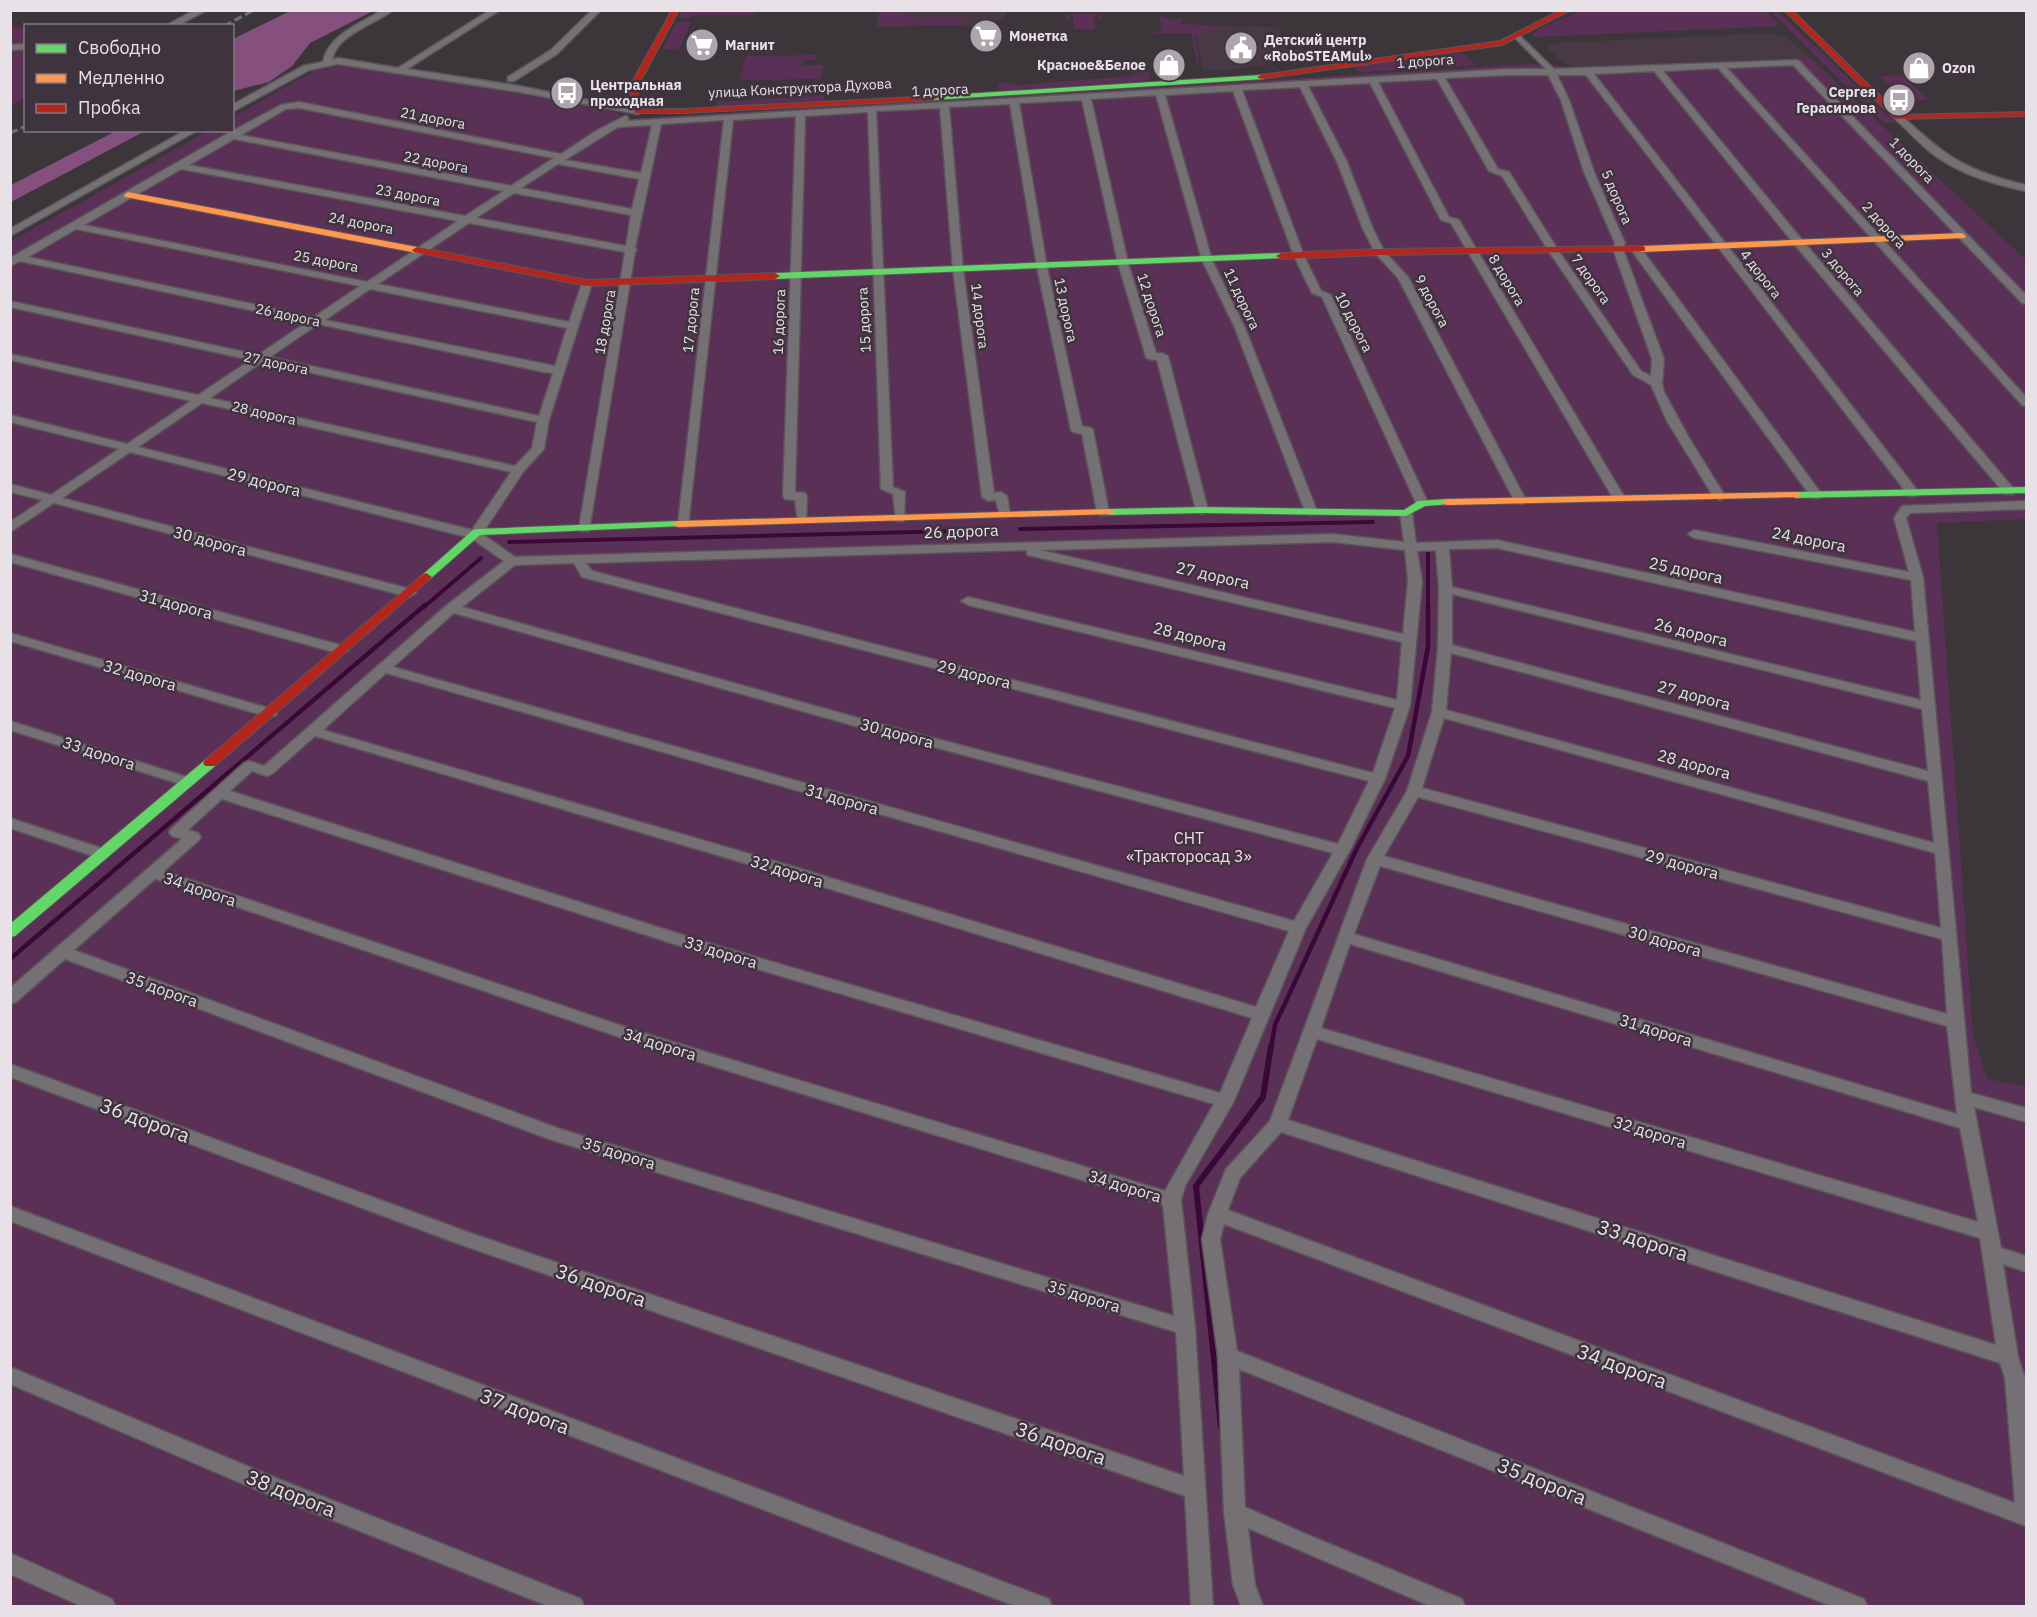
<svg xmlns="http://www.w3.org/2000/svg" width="2037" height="1617" font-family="'IBM Plex Sans',sans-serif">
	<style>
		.built { fill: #483945 }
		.green { fill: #5b3056 }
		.forest { fill: #86507e }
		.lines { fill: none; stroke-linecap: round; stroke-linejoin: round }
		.stream-far2 { stroke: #3b0737; stroke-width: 4 }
		.stream-far1 { stroke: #3b0737; stroke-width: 4.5 }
		.stream { stroke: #3b0737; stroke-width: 6 }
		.street-casing { stroke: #5b555a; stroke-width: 3 }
		.fast-casing { stroke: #5b555a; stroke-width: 2 }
		.slow-casing { stroke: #5b555a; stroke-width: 2 }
		.jam-casing { stroke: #5b555a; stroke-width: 2 }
		.street { fill: #757074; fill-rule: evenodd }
		.fast { fill: #63d668; fill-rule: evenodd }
		.slow { fill: #ff974d; fill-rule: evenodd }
		.jam { fill: #b3261e; fill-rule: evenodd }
		.rail { stroke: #737073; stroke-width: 3; stroke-dasharray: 8 4; stroke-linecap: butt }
		.labels { text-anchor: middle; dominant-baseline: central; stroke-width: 5; stroke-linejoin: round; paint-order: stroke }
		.far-poi-label { font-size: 14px; font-weight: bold; fill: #e8e1e7; stroke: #3f333d; text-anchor: start }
		.far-street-label { font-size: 14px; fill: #e8e1e7; stroke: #3f333d }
		.street-label { font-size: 16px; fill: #e8e1e7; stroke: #3f333d }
		.park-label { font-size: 16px; fill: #f9d6f3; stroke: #3f333d }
		.near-street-label { font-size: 20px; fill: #e8e1e7; stroke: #3f333d }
	</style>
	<rect width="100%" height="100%" fill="#3c363b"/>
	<path class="built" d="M879,11h153l-26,1v6l-27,8h-102z
		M1210,26l69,1 5,22 27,1 9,7 -95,13h-22l-8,-40z
		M1771,33l16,4 23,21 -233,10 -15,-6 -15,-15 7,-4z"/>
	<path class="green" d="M1584,10l182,1 13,15 -243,11 -5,-2 12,-8z
		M681,11v-1l74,1 -1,4h-62l-3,4 -10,-2z
		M880,11h14l17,6 -1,9h-33z
		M1770,11l10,2 115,110h-11z
		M1069,14h31l2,6h-3l-1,-5h-4l1,14h-21l-1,-14h-3v5h-4l-1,-5z
		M1160,16l13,4 9,-1v3l-6,1 36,3 1,3 -18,6 4,27h-2l-6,-29 -38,1 1,-2 7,-1z
		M914,17h50l-1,8h-50z
		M680,22h11l-12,28 -17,-1 14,-26z
		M11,26l15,2 -1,70 -14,8z
		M1461,53l15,12 -116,7 -7,-6z
		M816,55l-1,5h-11l-2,5h22l-4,14 -81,1 7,-24z
		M1810,58l216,202v259l-89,4 36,512 14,44 39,7v520h-2015l-1,-1364 198,-111 24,-1 1,-13 81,-46 28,-6 262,43 13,5 9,6 905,-55 46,4z
		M1143,72l6,1v6l-5,2 -141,9 -4,-1 -1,-4 7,-3 11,3 117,-9 1,-3z
		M1901,75l28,25 -23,1 -27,-25z
		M824,95l1,5 -108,7v-5z"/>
	<path class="forest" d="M290,11h83l-63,32 -18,23 -23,16 -36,9v-52z
		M116,131h29l-134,71v-17z"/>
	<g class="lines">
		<path class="stream-far2" d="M1020,529l353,-7
			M509,542l488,-12
			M1428,551v56
			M424,607l57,-49"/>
		<path class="stream-far1" d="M10,959l415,-354
			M1271,1048l4,-23 82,-177 51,-92 20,-109v-42"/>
		<path class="stream" d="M1221,1427l-25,-241 67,-89 8,-51"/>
		<defs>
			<path id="street" d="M195,10h12l-30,16h-12z
				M382,10h11c-19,15 -56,24 -61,50l6,-2 60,10 92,-58h10l-93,59 112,17 123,25 -4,3 -119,-22 -181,-28 -29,6 -77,42v-7l71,-39 20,-4c5,-27 37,-38 59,-52z
				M592,10h9l-44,44 -43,27h-6v-4l43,-27z
				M1518,34l36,35 244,-9 228,235v9l-4,-1 -229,-238 -66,3 299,329v9l-4,-1 -304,-337 -55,3 140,170 210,247v6h-8l-210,-249 -141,-174 -60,3 323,416v6h-8l-323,-421h-29l12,25 25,72 31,71 -2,6 41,110 -2,24 2,9 25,46 36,58 -2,3 -4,1 -6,-4 -46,-75 -16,-36 -18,-10 -85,-125 -46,-74 -13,-5 -52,-92 -59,3 71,135 10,3 166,278 -2,3h-8l-2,-3 -162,-275 -10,-3 -71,-137 -62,3 39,76 26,67 11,22 24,26 118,223 -2,3 -4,1 -6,-4 -116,-222 -22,-24 -13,-25 -26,-67 -37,-75 -58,3 62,166 17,35 10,4 97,208 -2,3h-8l-2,-3 -94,-206 -10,-4 -18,-37 -61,-165 -68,4 47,165 33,68 72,183 -6,4 -6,-4 -70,-183 -33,-68 -46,-165 -65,4 37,164 28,90h6l6,3 40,154 -6,4 -6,-4 -39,-150 -9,-1 -2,-2 -28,-94 -36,-163 -63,3 28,164 35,159 9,2 2,2 16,82 -2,3h-8l-2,-3 -15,-78 -9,-2 -2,-2 -34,-163 -27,-163 -61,3 14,162 31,224 7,-1 6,4 3,18 -2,3h-8l-4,-17 -8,1 -6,-4 -29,-228 -13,-161 -64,3 17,376 12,5 -1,29h-8l-3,-27 -12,-5 -13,-377 -63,4 -10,376 10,1 2,3 -1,26h-8l-3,-22 -10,-1 -2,-3 13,-380 -63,4 -45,407h-8l-2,-3 46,-404 -63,4 -26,124 2,2 -2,2 -46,279h-8l-2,-3 46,-276 -156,-29 -91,61 191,38 13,-39 5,-3 5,3 -43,137 -5,29 -21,23 -41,62 33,23 818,-23 71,8 -4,-29 6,-4 6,4 4,30 81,-3 418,92 -4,-52 -217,-42 -6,-4 6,-4 215,42 -15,-54 8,-12 124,-5v8l-116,4 -4,5 17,59 48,516 55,15v14l-52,-15 27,141 25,8v16l-23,-8 15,93 7,21 1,17v131l-802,-302 -4,15 17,112 627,248 3,7h-36l-592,-237 6,138 63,28 154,64 3,7h-35l-182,-78 7,57 8,21h-22l-8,-21 -9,-73 -6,-156 -16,-117 6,-25 18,-45 44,-48 97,-262 40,-68 25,-79 6,-65 1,-58 -3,-39 -19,1 5,30 -12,125 -25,73 -35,71 -44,78 -72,173 -49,85 -4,14 14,127 18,279h-22l-6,-110 -726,-252 -449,-167v-13l463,170 711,242 -8,-144 -627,-193 -484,-180 -49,43 -6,2v-16l172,-149 -10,-3 -3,-4 3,-4 72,-65 5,-2 15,5 183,-161 57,-44 -33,-23 -341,-86 -68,46 352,92 2,3 -7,4 -355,-94 -44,29v-10l33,-22 -33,-8v-8l41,11 68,-46 -109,-27v-7l117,29 64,-43 -181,-41v-6l188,41 53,-35 -241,-53v-6l248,54 49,-33 -287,-61 -10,5v-8l217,-124 54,-29 18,-3 262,52 35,-23 29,-15 3,1v4l881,-52h37l-31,-31 -1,-2zM1509,75h39l13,25 23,72 31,71 -2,6 39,110 -1,17 -10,-5 -83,-121 -49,-78 -11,-3 -53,-91zM299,108l255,50 -43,28 -270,-51 45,-26zM652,125l-11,48 -76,-13 53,-33zM234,139l270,52 -39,25 -276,-51zM558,164l81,15 -7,30 -111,-21zM181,169l277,52 -91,61 -283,-57zM514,193l117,22 -5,31 -150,-28zM76,229l284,57 -46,31 -286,-60zM370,289l197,39 -12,38 -230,-46zM318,324l226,48 9,1 -14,43 -269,-59zM262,362l275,60 -5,26 -17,18 -305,-68zM202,403l309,69 -39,58 -334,-83zM1333,542l72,8 3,31 -5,53 -363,-84zM1497,548l419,93 5,59 -469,-113 -3,-38zM1027,550v5l5,1 370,86 -5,58 -429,-103 -7,4 7,4 427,103 -22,65 -781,-202 -6,-8zM574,563l8,14 787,204 -31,63 -462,-121 -414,-116 53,-42zM1452,594l470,115 6,62 -476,-126zM454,613l412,116 467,124 -39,68 -901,-254zM1451,653l477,128 6,62 -488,-133zM386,673l903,258 -33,76 -485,-147 -448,-130zM1444,718l491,135 6,75 -519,-140zM315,736l446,132 491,150 -32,75 -512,-150 -478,-152 22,-20 15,5 5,-2zM1418,797l524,142 5,75 -563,-158zM222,799l474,152 518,153 -49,87 -525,-159 -476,-161 34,-30 3,-4 -3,-4 -10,-3zM1380,866l567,160 10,88 -603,-180zM155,879l473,161 535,165 11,111 -614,-187 -486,-179zM1350,944l610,184 18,94 -657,-194zM1317,1039l663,199 16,107 -708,-225zM1281,1132l719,231 5,15 10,125 -787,-293 12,-32z
				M26,44v5l-16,1v-5z
				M1895,115h6c45,42 65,56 125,70v6c-34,-7 -70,-18 -97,-40 -12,-10 -23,-22 -34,-32z
				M186,130h12l-188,106v-7z
				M1632,247h8l180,245v6h-8l-180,-247z
				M10,554l337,93 2,3 -7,4 -5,-1 -327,-91z
				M10,633l265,77 2,3 -2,3h-10l-255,-75z
				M10,721l183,58 2,3 -7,5 -5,-2 -173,-55z
				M10,818l97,32 3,4 -8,5 -92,-31z
				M10,1206l1031,390 8,3 3,7h-37l-1005,-385z
				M10,1367l266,111 305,121 3,7h-36l-286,-114 -252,-108z
				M10,1553l102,46 3,7h-34l-71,-32z"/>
			<path id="fast" d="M1261,75h3v4l-331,21 -4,-2 4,-2z
				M1281,253l3,1v4l-509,21 -5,-3 5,-3z
				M2026,487v6l-231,5 -6,-3 6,-3z
				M1447,499l6,3 -2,2 -26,2 -19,10 -204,-3 -93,2 -6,-3 6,-3 93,-2 202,3 14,-9z
				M678,521l4,1v4l-202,9 -50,44 -4,2 -6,-4 53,-47 4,-1z
				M210,759l5,1 2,3 -2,3 -200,170 -5,1v-13l195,-164z"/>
			<path id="slow" d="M128,192l289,55 5,3 -5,3 -292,-56 -1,-2z
				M1962,233l4,3 -1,2 -323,14 -5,-3 5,-3z
				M1795,492l4,1v4l-352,8 -6,-3 6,-3z
				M1109,509l6,3 -2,2 -435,13 -6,-3 6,-3z"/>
			<path id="jam" d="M672,10h7l-39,72 -2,10 3,17h44l248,-13 4,2 -4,2 -248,13h-50l-5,-21 2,-10z
				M1561,10h10l-69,35 -241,34 -4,-2 4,-2 239,-34z
				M1784,10h8l108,105 126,-3v4l-131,3z
				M1642,246l3,1v4l-265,4 -99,4 -5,-3 5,-3 99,-4z
				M417,247l170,33 188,-7 5,3 -5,3 -188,7 -173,-34 -2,-2z
				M426,573l6,4 -2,2 -215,187h-10l-2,-3 2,-3 217,-185z"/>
		</defs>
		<use href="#street" class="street-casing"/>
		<use href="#fast" class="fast-casing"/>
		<use href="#slow" class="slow-casing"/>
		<use href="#jam" class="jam-casing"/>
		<use href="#street" class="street"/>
		<use href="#fast" class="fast"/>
		<use href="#slow" class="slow"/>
		<use href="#jam" class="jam"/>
		<path class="rail" d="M224,26l30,-16
			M10,133l16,-7"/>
	</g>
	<defs>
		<symbol id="supermarket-disc" viewBox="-11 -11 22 22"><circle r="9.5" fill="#aca5ab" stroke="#3f333d"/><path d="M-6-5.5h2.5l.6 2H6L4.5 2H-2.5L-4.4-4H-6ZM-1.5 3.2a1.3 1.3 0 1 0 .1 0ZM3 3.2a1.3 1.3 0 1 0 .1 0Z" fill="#fff"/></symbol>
		<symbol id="civic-disc" viewBox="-11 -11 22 22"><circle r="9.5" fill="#aca5ab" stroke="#3f333d"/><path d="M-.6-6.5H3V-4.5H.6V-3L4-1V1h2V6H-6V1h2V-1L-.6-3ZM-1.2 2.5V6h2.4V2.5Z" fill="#fff"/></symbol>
		<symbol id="shop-disc" viewBox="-11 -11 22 22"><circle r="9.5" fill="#aca5ab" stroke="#3f333d"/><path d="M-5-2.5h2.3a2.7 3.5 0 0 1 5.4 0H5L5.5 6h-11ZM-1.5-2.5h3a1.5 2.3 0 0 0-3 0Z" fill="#fff"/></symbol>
		<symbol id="bus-disc" viewBox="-11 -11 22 22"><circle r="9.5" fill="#aca5ab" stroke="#3f333d"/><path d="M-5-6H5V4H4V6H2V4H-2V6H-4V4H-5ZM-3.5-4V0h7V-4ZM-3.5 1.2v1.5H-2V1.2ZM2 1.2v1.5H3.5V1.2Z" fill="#fff"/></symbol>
	</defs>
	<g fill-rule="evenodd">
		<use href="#supermarket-disc" x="967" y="17" width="38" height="38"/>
		<use href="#supermarket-disc" x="683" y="26" width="38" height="38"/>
		<use href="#civic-disc" x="1222" y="29" width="38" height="38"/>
		<use href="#shop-disc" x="1150" y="46" width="38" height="38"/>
		<use href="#shop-disc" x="1900" y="49" width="38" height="38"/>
		<use href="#bus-disc" x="548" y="74" width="38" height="38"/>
		<use href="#bus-disc" x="1880" y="81" width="38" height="38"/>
	</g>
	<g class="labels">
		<g class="far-poi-label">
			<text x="1009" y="36">Монетка</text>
			<text x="1264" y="40">Детский центр<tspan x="1264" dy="16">«RoboSTEAMul»</tspan></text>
			<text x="725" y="45">Магнит</text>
			<text x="1146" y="65" text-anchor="end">Красное&amp;Белое</text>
			<text x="1942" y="68">Ozon</text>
			<text x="590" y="85">Центральная<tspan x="590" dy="16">проходная</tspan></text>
			<text x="1876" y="92" text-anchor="end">Сергея<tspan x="1876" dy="16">Герасимова</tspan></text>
		</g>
		<g class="far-street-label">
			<text transform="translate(1425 61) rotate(-4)">1 дорога</text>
			<text transform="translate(800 88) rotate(-3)">улица Конструктора Духова</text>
			<text transform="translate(940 90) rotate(-3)">1 дорога</text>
			<text transform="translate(433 118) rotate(11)">21 дорога</text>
			<text transform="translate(1912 160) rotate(46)">1 дорога</text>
			<text transform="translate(436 162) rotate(11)">22 дорога</text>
			<text transform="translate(408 195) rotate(11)">23 дорога</text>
			<text transform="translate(1617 197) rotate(67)">5 дорога</text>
			<text transform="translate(361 223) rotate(11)">24 дорога</text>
			<text transform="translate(1884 225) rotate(48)">2 дорога</text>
			<text transform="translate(326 261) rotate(11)">25 дорога</text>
			<text transform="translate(1843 272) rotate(50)">3 дорога</text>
			<text transform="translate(1761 274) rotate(52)">4 дорога</text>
			<text transform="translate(1591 279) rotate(55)">7 дорога</text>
			<text transform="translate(1507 280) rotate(59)">8 дорога</text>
			<text transform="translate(1242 299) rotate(65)">11 дорога</text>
			<text transform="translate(1432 301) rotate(62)">9 дорога</text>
			<text transform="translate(1152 305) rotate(72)">12 дорога</text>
			<text transform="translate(1066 310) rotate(78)">13 дорога</text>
			<text transform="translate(288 315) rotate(12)">26 дорога</text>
			<text transform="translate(980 316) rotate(83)">14 дорога</text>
			<text transform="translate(691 320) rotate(-84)">17 дорога</text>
			<text transform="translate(864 320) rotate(-93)">15 дорога</text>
			<text transform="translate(605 322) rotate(-80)">18 дорога</text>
			<text transform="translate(779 322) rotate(-88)">16 дорога</text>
			<text transform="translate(1354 322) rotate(63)">10 дорога</text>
			<text transform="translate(276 363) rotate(12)">27 дорога</text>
			<text transform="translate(264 413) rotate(13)">28 дорога</text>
		</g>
		<g class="street-label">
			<text transform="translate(264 482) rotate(14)">29 дорога</text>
			<text transform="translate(961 531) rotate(-2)">26 дорога</text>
			<text transform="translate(1809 539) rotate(11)">24 дорога</text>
			<text transform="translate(210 541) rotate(15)">30 дорога</text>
			<text transform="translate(1686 570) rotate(12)">25 дорога</text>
			<text transform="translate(1213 575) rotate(13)">27 дорога</text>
			<text transform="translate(176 604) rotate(15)">31 дорога</text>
			<text transform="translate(1691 632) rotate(14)">26 дорога</text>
			<text transform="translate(1190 636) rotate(14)">28 дорога</text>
			<text transform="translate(974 674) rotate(14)">29 дорога</text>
			<text transform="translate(140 675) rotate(16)">32 дорога</text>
			<text transform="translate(1694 695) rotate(15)">27 дорога</text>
			<text transform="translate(897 733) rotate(15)">30 дорога</text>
			<text transform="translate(99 753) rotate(18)">33 дорога</text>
			<text transform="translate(1694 764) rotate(15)">28 дорога</text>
			<text transform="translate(842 799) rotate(16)">31 дорога</text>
			<text transform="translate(1682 864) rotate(15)">29 дорога</text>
			<text transform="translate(787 871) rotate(17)">32 дорога</text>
			<text transform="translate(200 889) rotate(19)">34 дорога</text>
			<text transform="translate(1665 941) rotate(16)">30 дорога</text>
			<text transform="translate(721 952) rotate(17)">33 дорога</text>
			<text transform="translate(162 989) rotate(20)">35 дорога</text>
			<text transform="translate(1656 1030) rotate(17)">31 дорога</text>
			<text transform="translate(660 1044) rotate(17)">34 дорога</text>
			<text transform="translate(1650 1132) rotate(17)">32 дорога</text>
			<text transform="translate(619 1153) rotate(17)">35 дорога</text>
			<text transform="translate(1125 1186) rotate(17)">34 дорога</text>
			<text transform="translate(1084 1296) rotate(17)">35 дорога</text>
		</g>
		<g class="park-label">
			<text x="1189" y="838">СНТ<tspan x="1189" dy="18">«Тракторосад 3»</tspan></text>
		</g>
		<g class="near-street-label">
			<text transform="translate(145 1120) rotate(20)">36 дорога</text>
			<text transform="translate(1643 1240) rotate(18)">33 дорога</text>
			<text transform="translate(601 1285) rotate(19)">36 дорога</text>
			<text transform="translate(1622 1366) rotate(20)">34 дорога</text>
			<text transform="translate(525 1411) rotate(21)">37 дорога</text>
			<text transform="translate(1061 1443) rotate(19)">36 дорога</text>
			<text transform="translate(1542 1481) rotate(22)">35 дорога</text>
			<text transform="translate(291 1493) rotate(22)">38 дорога</text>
		</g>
	</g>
	<rect width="2037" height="1617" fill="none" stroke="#e8e1e7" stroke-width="24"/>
	<rect x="24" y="24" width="210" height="108" fill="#3f333d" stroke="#837981" stroke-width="1.5"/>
	<rect x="36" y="44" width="30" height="9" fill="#63d668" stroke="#837981" stroke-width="1.5"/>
	<text x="78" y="54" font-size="18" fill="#e8e1e7">Свободно</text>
	<rect x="36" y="74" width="30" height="9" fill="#ff974d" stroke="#837981" stroke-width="1.5"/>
	<text x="78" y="84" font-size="18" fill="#e8e1e7">Медленно</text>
	<rect x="36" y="104" width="30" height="9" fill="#b3261e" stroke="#837981" stroke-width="1.5"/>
	<text x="78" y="114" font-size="18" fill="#e8e1e7">Пробка</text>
</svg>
